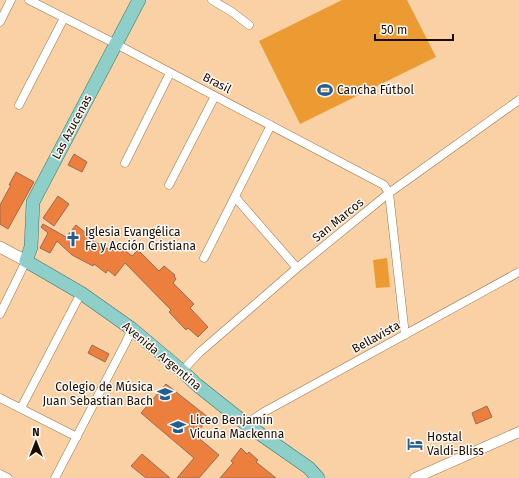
<svg xmlns="http://www.w3.org/2000/svg" width="519" height="478" font-family="'Fira Sans',sans-serif">
	<style>
		.green { fill: #ec9b32 }
		.building { fill: #ed7f3e; stroke: #9b6a50 }
		.lines { fill: none; stroke-linecap: round; stroke-linejoin: round }
		.minor-casing { stroke: #99744a; stroke-width: 9 }
		.tertiary-casing { stroke: #99744a; stroke-width: 11 }
		.secondary-casing { stroke: #99744a; stroke-width: 12 }
		.primary-casing { stroke: #35766d; stroke-width: 14 }
		.minor { stroke: #fff; stroke-width: 8 }
		.tertiary { stroke: #fff; stroke-width: 10 }
		.secondary { stroke: #fff; stroke-width: 11 }
		.primary { stroke: #8fcfca; stroke-width: 13 }
		.labels { text-anchor: middle; dominant-baseline: central; stroke-width: 3; stroke-linejoin: round; paint-order: stroke }
		.street-label { font-size: 12px; fill: #1a0d00; stroke: #fdf9f5 }
		.poi-label { font-size: 12px; fill: #1a0d00; stroke: #fdf9f5; text-anchor: start }
	</style>
	<rect width="100%" height="100%" fill="#fad1a5"/>
	<path class="green" d="M342,0h65l29,57 -136,67 -41,-83z
		M387,258l3,29 -14,1 -3,-28z"/>
	<path class="building" d="M74,154l13,8 -5,10 -14,-7z
		M16,172l18,10 -26,47 -8,-5v-19l11,-20h-2z
		M58,196l11,8 -15,22 -11,-8z
		M43,224l23,13 10,-12 11,9 -3,2 28,15 5,-7 15,12 6,-6 21,21 5,-5 11,9 -1,1 2,3 -3,4 21,21 -4,4 18,19 -10,10 -10,-9 -2,2 -17,-18 2,-2 -46,-47 -10,13 -7,-6 -2,3 -12,-9 -1,2 -21,-11 -15,-14 -7,12 -10,-5 8,-15 -7,-6z
		M92,345l17,9 -4,8 -17,-9z
		M166,384l43,34 -14,17 24,20 -20,23h-22l17,-20 -53,-45z
		M487,406l5,11 -16,7 -4,-11z
		M241,448l6,6 2,-2 9,8 -2,2 20,16h-56l13,-15 -2,-2z
		M142,454l28,24h-24l-15,-12z"/>
	<g class="lines">
		<defs>
			<path id="minor" d="M29,0l87,44 268,141 5,8 16,142
				M212,0l20,12 17,13
				M0,22l11,-22
				M19,105l45,-87
				M125,163l45,-90
				M169,185l46,-89
				M235,197l62,71
				M204,258l67,-133
				M0,314l26,-53
				M182,371l18,-19 97,-84 92,-75 130,-93
				M0,398l77,39
				M21,408l60,-115
				M246,424l18,-12 255,-140
				M0,474l8,4
				M55,478l70,-134 7,-15"/>
			<path id="tertiary" d="M415,478l104,-46"/>
			<path id="secondary" d="M0,247l26,14"/>
			<path id="primary" d="M139,0l-106,202 -2,45 -5,14 55,32 51,36 50,42 15,14 49,39 63,44 9,10"/>
		</defs>
		<use href="#minor" class="minor-casing"/>
		<use href="#tertiary" class="tertiary-casing"/>
		<use href="#secondary" class="secondary-casing"/>
		<use href="#primary" class="primary-casing"/>
		<use href="#minor" class="minor"/>
		<use href="#tertiary" class="tertiary"/>
		<use href="#secondary" class="secondary"/>
		<use href="#primary" class="primary"/>
	</g>
	<defs>
		<symbol id="stadium-bare" viewBox="-9 -9 18 18"><path d="M0-5a6.5 5 0 1 0 0 10a6.5 5 0 1 0 0-10ZM-3.5-1.8h7v3.6h-7Z" fill="#1f5f95" stroke="#fdf9f5" stroke-width="2.5" paint-order="stroke"/></symbol>
		<symbol id="church-bare" viewBox="-9 -9 18 18"><path d="M-1.2-6h2.4v3.5h3.3v2.4h-3.3V6h-2.4V-.1h-3.3v-2.4h3.3Z" fill="#1f5f95" stroke="#fdf9f5" stroke-width="2.5" paint-order="stroke"/></symbol>
		<symbol id="school-bare" viewBox="-9 -9 18 18"><path d="M0-5L7-2L0 1L-7-2ZM-4 1L0 2.5L4 1V4Q0 6-4 4Z" fill="#1f5f95" stroke="#fdf9f5" stroke-width="2.5" paint-order="stroke"/></symbol>
		<symbol id="hotel-bare" viewBox="-9 -9 18 18"><path d="M-6-4.5h1.5V1H6V5H4.5V3h-9V5H-6ZM-4 0a1.8 1.8 0 1 1 3.6 0ZM.5 0V-2.5h3Q6-2.5 6 0Z" fill="#1f5f95" stroke="#fdf9f5" stroke-width="2.5" paint-order="stroke"/></symbol>
	</defs>
	<g fill-rule="evenodd">
		<use href="#stadium-bare" x="314" y="79" width="22" height="22"/>
		<use href="#church-bare" x="62" y="228" width="22" height="22"/>
		<use href="#school-bare" x="154" y="383" width="22" height="22"/>
		<use href="#school-bare" x="167" y="416" width="22" height="22"/>
		<use href="#hotel-bare" x="404" y="433" width="22" height="22"/>
	</g>
	<g class="labels">
		<g class="street-label">
			<text transform="translate(217 83) rotate(27)">Brasil</text>
			<text transform="translate(72 127) rotate(-62)">Las Azucenas</text>
			<text transform="translate(338 220) rotate(-39)">San Marcos</text>
			<text transform="translate(376 337) rotate(-29)">Bellavista</text>
			<text transform="translate(162 356) rotate(40)">Avenida Argentina</text>
		</g>
		<g class="poi-label">
			<text x="337" y="90">Cancha Fútbol</text>
			<text x="85" y="232">Iglesia Evangélica<tspan x="85" dy="14">Fe y Acción Cristiana</tspan></text>
			<text x="153" y="387" text-anchor="end">Colegio de Música<tspan x="153" dy="14">Juan Sebastian Bach</tspan></text>
			<text x="190" y="420">Liceo Benjamín<tspan x="190" dy="14">Vicuña Mackenna</tspan></text>
			<text x="427" y="437">Hostal<tspan x="427" dy="14">Valdi-Bliss</tspan></text>
		</g>
	</g>
	<g transform="translate(36 442)" stroke="#fdf9f5" stroke-width="3" paint-order="stroke">
	<path d="M0-3L7 15L0 10L-7 15Z" fill="#1a0d00"/>
	<text y="-6" font-size="11" font-weight="bold" text-anchor="middle" fill="#1a0d00">N</text>
	</g>
	<path d="M375 34v6h78v-6" fill="none" stroke="#1a0d00" stroke-width="2"/>
	<text x="381" y="34" font-size="12" fill="#1a0d00" stroke="#fdf9f5" stroke-width="3" paint-order="stroke">50 m</text>
</svg>
